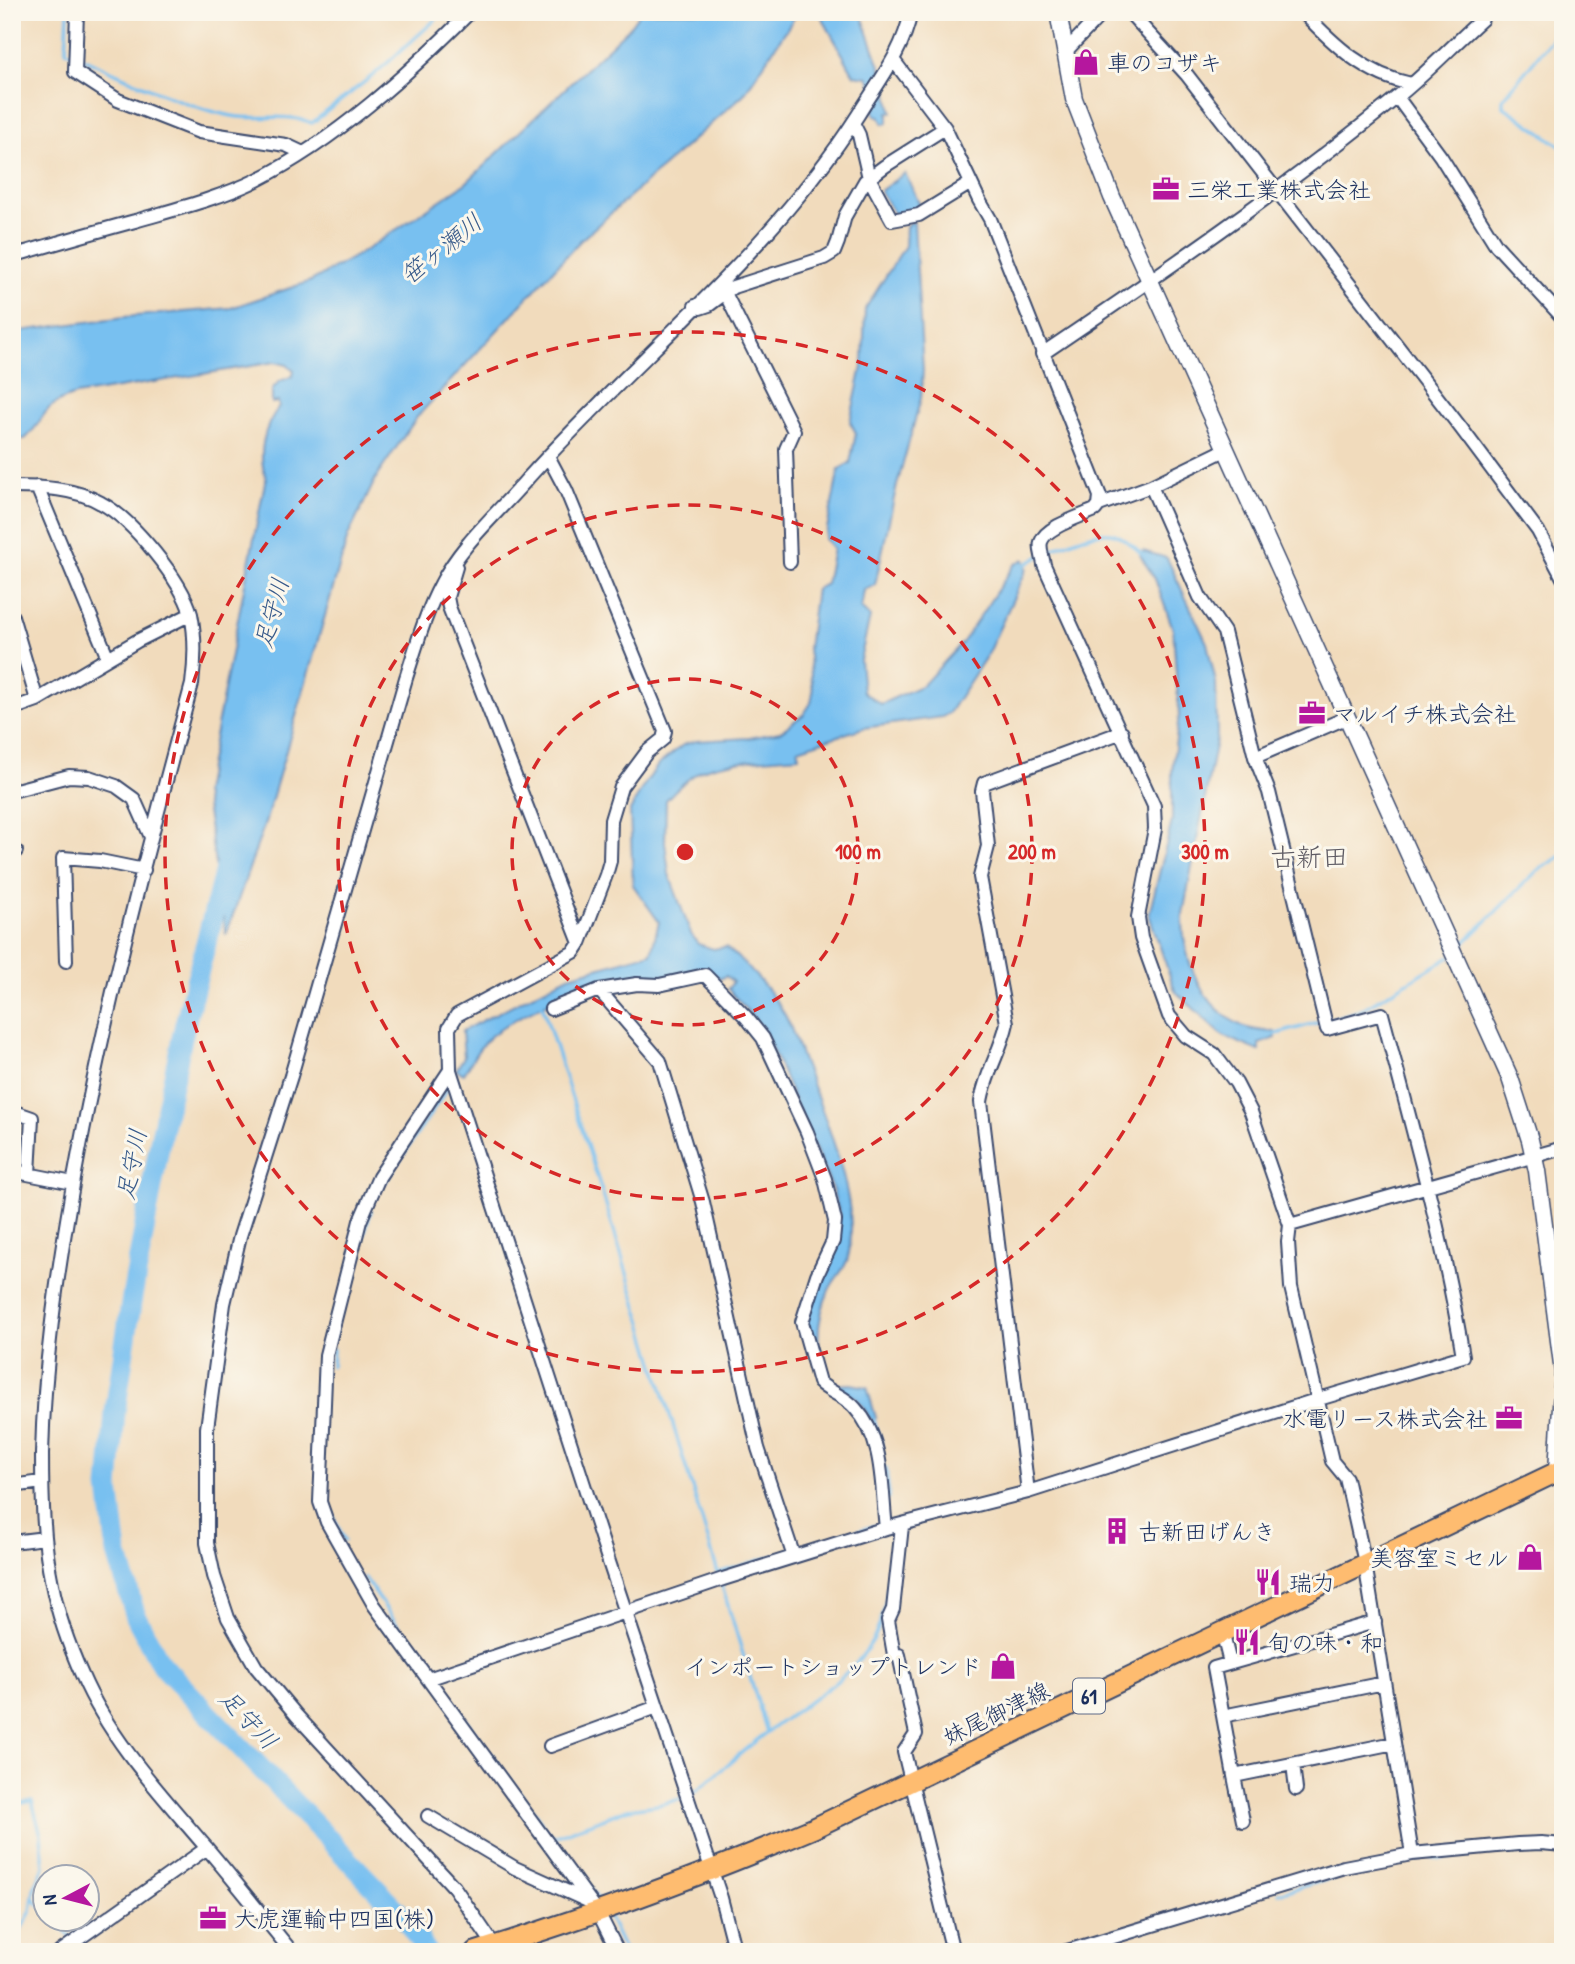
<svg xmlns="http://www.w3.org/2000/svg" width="1575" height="1964" font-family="'Patrick Hand','Klee One',sans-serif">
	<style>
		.water { fill: #78c0f0; stroke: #4a78a7; stroke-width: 2 }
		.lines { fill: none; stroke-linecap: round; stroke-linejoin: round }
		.stream { stroke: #78c0f0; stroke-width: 3.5 }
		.river { stroke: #78c0f0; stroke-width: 21 }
		.minor-casing { stroke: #3b496c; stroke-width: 16 }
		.tertiary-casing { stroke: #3b496c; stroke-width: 19 }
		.primary-casing { stroke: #3b496c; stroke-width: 23 }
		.minor { stroke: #fff; stroke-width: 12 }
		.tertiary { stroke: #fff; stroke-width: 16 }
		.primary { stroke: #febc70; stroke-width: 19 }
		.ring { fill: none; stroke: #d62828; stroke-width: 3.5; stroke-dasharray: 12 9 }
		.labels { text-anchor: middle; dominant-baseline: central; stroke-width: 6; stroke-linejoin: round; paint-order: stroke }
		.shield { fill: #fbf7ec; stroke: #5e6b89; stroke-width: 2 }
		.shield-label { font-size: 21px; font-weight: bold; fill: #1b2f5e }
		.poi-label { font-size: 23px; fill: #1b2f5e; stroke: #fbf7ec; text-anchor: start }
		.street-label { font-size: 23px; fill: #1b2f5e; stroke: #fbf7ec }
		.water-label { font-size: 24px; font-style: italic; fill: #375a8a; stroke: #fbf7ec }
		.quarter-label { font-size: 26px; fill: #5f5c64; stroke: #fbf7ec }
		.centre { fill: #d62828; stroke: #fbf7ec; stroke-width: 3.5 }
		.ring-label { font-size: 21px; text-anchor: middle; font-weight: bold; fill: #d62828; stroke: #fbf7ec; stroke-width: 6; stroke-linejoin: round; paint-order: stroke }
	</style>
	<rect width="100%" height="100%" fill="#fbf7ec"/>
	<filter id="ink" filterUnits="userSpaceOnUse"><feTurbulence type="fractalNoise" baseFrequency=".0143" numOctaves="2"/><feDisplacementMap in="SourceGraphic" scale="14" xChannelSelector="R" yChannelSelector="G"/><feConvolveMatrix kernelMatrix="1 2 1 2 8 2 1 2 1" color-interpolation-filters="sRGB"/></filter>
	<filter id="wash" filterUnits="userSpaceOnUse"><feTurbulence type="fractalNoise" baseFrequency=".00686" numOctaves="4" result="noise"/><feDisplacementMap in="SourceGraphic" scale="28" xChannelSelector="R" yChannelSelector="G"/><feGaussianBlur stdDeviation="1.57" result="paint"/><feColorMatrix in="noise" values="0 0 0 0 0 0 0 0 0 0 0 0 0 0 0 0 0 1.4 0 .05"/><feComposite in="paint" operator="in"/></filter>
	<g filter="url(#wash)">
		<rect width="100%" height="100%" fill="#f1dbbc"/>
		<path class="water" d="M640,12h158l-54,82 -164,147 -163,176 -40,59 -29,60 -82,284 -40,115 -22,-143 62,-315c-9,-23 -2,-51 13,-70l-1,-5 -6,1v-14l8,-8 13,-5 1,-6 -7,-5 -12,-3 -199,33c-37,11 -28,22 -51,44h-13v-107l112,-15 107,-9 80,-27 55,-31 100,-67 162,-154z
			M819,12h49l-6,4 24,67 6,29 -4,1v10l-5,1 -4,-8 -4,-1c-4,-12 0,-28 -7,-38l-14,-2z
			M905,173l16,34 -10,6 -16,2 -15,-24z
			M911,222l3,1 9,147 -2,28 -25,91 -21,96 -11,5 -3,18 9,9 -10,43 3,32 18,12 42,-19 40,-43 51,-77 10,-6 3,10 -40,86 -38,58 -7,4 -79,11 -65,21 1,7c-22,2 -82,5 -99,15 -13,8 -24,18 -34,29l-1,42 4,32 22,60 7,10 15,5 13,-2c22,19 44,42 59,68 8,15 13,33 19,49 20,50 56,135 45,189 -2,15 -14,24 -20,37 -13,30 -17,69 6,95l16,-1 16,3 9,31 -6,1c-13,-28 -20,-23 -45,-34l-19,-67 21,-50 13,-53 -9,-30 -68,-157 -35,-39 5,-7 -7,-6 -6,3c-22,-23 -33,-2 -58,1 -11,1 -22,-4 -32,-2 -42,5 -104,31 -138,57 -12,9 -20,26 -28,39l-8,-4 8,-13 -2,-26 107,-55 82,-23 8,-31 -26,-37 -3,-74 11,-21 17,-25 25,-20 13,-4 53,-3 31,-6 24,-18 7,-11 2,-11 -5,-44 8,-59 10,-5 7,-35 -8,-10 14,-70 11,-6 6,-30 -6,-11 13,-60 2,-53 40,-63 1,-19z
			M1143,551l24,7 40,85 9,40 1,52 -34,179c-1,44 17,92 59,112 10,5 23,5 33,6l1,6 -17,6v7l-36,-15 -48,-45 -26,-76 23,-94v-50l7,-56 -6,-86 -18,-50 -15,-24z"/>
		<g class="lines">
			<path class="stream" d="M68,12l-2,39c51,21 113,55 166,65 28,5 51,-4 80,7l64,-50 68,-61
				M1563,25l-60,74v7l60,42
				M1022,567c19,-13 66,-37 89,-34 10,2 25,15 32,22
				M1458,949l80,-79 25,-15
				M542,1005l62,193 115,378
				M1273,1035l86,-24 91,-54
				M381,1188l66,-99
				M356,1260l15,-49
				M332,1366l1,-17
				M873,1417l8,26
				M886,1468l3,30
				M326,1489l3,18 15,33
				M718,1573l156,-47
				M365,1578l39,57
				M721,1583l46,149
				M445,1692l156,211
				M691,1795c25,-19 48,-42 74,-61 36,-29 85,-53 108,-94 12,-21 22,-86 20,-110
				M12,1805l20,-4 9,34 3,32 -10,22 -3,22 -19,35
				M552,1838l76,-29 30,-4 26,-7
				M1432,1857l9,2 14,-3
				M1387,1865l34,-6
				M1279,1893l90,-25
				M34,1899l12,13
				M1206,1914l6,1 16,-7
				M608,1916l17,36
				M52,1918l33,34"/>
			<path class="river" d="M226,866l-41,158 -24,112 -29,161 -17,115 -6,76 8,65 19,64 25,47 246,257 20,31"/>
		</g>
	</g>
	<g filter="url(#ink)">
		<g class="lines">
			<defs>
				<path id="minor" d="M77,12l-2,60 43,28 81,32 87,13 17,8
					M1129,12l58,63 274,353 77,103 25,47
					M1303,12c31,33 63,63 108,72
					M1065,52l38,-40
					M894,61l51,67 34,72 11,19 110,277 -1,9 -4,5c-13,6 -50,17 -54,32 -2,7 2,15 3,23l110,241 1,23 -17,88 3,21 28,78 17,20 28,18 22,29 15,29 39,113 -2,17 3,45 41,174 14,17 19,85 47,291
					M1397,97l44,60 55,88 67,73
					M853,123l6,12 10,43 23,42 27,-5 52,-32
					M12,256c41,-12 82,-24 123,-35 41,-12 83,-22 122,-41 78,-39 151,-106 213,-168
					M725,293l69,138 -8,18 4,113
					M695,306l5,2 9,-3 24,-18 91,-29 10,-6 4,-10 7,-26 20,-35 20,-15 60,-38
					M1042,354c120,-81 241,-164 354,-256 30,-24 57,-53 86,-79l-7,-7
					M548,456l18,34 99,241 -2,8 -16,13 -26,35 -10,33 -1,41 -4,14 -26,68 -6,9 -117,63 -8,13 1,42 158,489 113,339 14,54
					M12,487c30,0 63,1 89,16 31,16 81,78 90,111 5,24 4,47 1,70 -46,170 -91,339 -121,512 -15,88 -27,169 -29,258 0,43 1,88 10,130 6,31 17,62 30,91 28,65 78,118 123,171 30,35 58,71 87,106
					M37,487l71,171
					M1099,505l52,-19 74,-36
					M456,567l-9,30 2,10 131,336
					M12,616l25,84
					M12,709l25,-9 100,-59 54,-27
					M1255,757l91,-39
					M12,791l57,-15 20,1 27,9 18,13 17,38
					M12,851h4
					M66,961l-3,-103 37,3 44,9
					M599,990l61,71 43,141 55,246 36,109
					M551,1009l48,-19 38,-6 22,1 46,-10 41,42 17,21 44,94 18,47 10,42 -2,20 -16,34 -15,47 17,60c11,11 26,14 36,26 30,32 26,80 31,120
					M450,1070l-71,107 -19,44 -34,134 -6,147 7,20 47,83 224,307 20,40
					M12,1111l20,7 -3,56
					M12,1171l61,12
					M1290,1225l273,-77
					M12,1486l30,-4
					M1028,1492l-47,-390c4,-28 20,-51 26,-79l-27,-146 8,-31 -6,-55 2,-8 138,-51
					M902,1526l-9,83 -5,11 6,35h5l17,79 -12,18 49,200
					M12,1542l33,-4
					M1222,1631l8,32
					M428,1679l295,-100 163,-51 142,-36 291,-93 144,-43c-19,-116 -51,-229 -81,-342l-55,15 -58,-237 -14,-35 -31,-125 -24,-35 -49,-111
					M1384,1683l-161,33 11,60 160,-33
					M1223,1716l-9,-48 161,-46
					M550,1746l107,-39
					M1293,1764l3,25
					M1234,1776l9,45
					M428,1816l87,52 75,34
					M498,1951l-44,-64 -157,-171 -41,-49 -28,-49 -14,-42 -7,-33v-115l17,-124 16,-68 51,-160 115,-398c10,-31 19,-64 35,-94 20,-40 58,-72 87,-106 109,-121 242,-225 330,-363 21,-34 45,-63 53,-103
					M60,1952l147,-104
					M1064,1952l280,-85 68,-13 106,-10 23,-1 22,2"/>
				<path id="tertiary" d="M1058,12l16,87 38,98 398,881 20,62 7,31 26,201
					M1557,1471l6,-97"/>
				<path id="primary" d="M475,1952c115,-35 228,-77 339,-124l749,-359"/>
			</defs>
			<use href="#minor" class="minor-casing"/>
			<use href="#tertiary" class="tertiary-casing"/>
			<use href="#primary" class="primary-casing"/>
			<use href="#minor" class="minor"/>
			<use href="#tertiary" class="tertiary"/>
			<use href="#primary" class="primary"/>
		</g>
	</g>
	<g class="ring">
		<circle cx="685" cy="852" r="173"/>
		<circle cx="685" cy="852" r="347"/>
		<circle cx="685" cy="852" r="520"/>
	</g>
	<defs>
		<symbol id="shop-bare" viewBox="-9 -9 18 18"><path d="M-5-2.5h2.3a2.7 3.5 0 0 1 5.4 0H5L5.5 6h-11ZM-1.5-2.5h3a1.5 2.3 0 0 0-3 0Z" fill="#b5179e" stroke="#fbf7ec" stroke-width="2.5" paint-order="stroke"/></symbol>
		<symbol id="office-bare" viewBox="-9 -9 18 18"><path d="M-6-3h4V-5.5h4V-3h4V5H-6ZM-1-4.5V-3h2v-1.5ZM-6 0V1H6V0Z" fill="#b5179e" stroke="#fbf7ec" stroke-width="2.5" paint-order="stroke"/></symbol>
		<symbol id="building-bare" viewBox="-9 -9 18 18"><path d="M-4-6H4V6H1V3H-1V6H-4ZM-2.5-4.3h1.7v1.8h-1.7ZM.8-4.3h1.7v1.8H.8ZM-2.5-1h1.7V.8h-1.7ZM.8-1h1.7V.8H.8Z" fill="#b5179e" stroke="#fbf7ec" stroke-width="2.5" paint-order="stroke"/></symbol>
		<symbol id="restaurant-bare" viewBox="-9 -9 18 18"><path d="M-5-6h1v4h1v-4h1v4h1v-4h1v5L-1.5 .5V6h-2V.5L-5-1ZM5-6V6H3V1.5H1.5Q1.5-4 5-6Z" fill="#b5179e" stroke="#fbf7ec" stroke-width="2.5" paint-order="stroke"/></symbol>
	</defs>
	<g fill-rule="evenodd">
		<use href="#shop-bare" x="1067" y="43" width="38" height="38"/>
		<use href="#office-bare" x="1147" y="170" width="38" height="38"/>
		<use href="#office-bare" x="1293" y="694" width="38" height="38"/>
		<use href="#office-bare" x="1490" y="1399" width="38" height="38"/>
		<use href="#building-bare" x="1098" y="1512" width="38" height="38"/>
		<use href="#shop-bare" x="1511" y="1538" width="38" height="38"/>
		<use href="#restaurant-bare" x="1249" y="1563" width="38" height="38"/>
		<use href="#restaurant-bare" x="1228" y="1623" width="38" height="38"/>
		<use href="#shop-bare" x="984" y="1647" width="38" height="38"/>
		<use href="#office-bare" x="194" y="1899" width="38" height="38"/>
	</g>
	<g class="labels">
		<rect class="shield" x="1073" y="1678.5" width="32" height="35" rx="5"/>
		<g class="shield-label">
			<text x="1089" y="1696">61</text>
		</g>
		<g class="poi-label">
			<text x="1107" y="62">車のコザキ</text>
			<text x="1187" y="189">三栄工業株式会社</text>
			<text x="1333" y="713">マルイチ株式会社</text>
			<text x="1488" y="1418" text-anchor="end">水電リース株式会社</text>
			<text x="1138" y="1531">古新田げんき</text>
			<text x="1509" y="1557" text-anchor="end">美容室ミセル</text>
			<text x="1289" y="1582">瑞力</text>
			<text x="1268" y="1642">旬の味・和</text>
			<text x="982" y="1666" text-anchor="end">インポートショップトレンド</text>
			<text x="234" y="1918">大虎運輸中四国(株)</text>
		</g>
		<g class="street-label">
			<text transform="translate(996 1713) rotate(-26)">妹尾御津線</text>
		</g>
		<g class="water-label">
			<text transform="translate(441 248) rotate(-39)">笹ヶ瀬川</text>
			<text transform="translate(271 613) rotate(-75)">足守川</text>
			<text transform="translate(131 1164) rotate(-79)">足守川</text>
			<text transform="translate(249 1719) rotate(46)">足守川</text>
		</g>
		<g class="quarter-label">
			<text x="1309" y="856">古新田</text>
		</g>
	</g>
	<circle cx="685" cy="852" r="10" class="centre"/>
	<g class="ring-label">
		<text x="858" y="859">100 m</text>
		<text x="1032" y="859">200 m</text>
		<text x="1205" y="859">300 m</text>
	</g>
	<rect width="1575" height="1964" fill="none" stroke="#fbf7ec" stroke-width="42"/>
	<g transform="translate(66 1898) rotate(263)"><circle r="33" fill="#fbf7ec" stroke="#a1a7b3" stroke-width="2"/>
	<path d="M0-5L12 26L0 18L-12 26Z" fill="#b5179e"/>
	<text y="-10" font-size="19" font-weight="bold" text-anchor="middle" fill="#1b2f5e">N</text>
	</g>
</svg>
